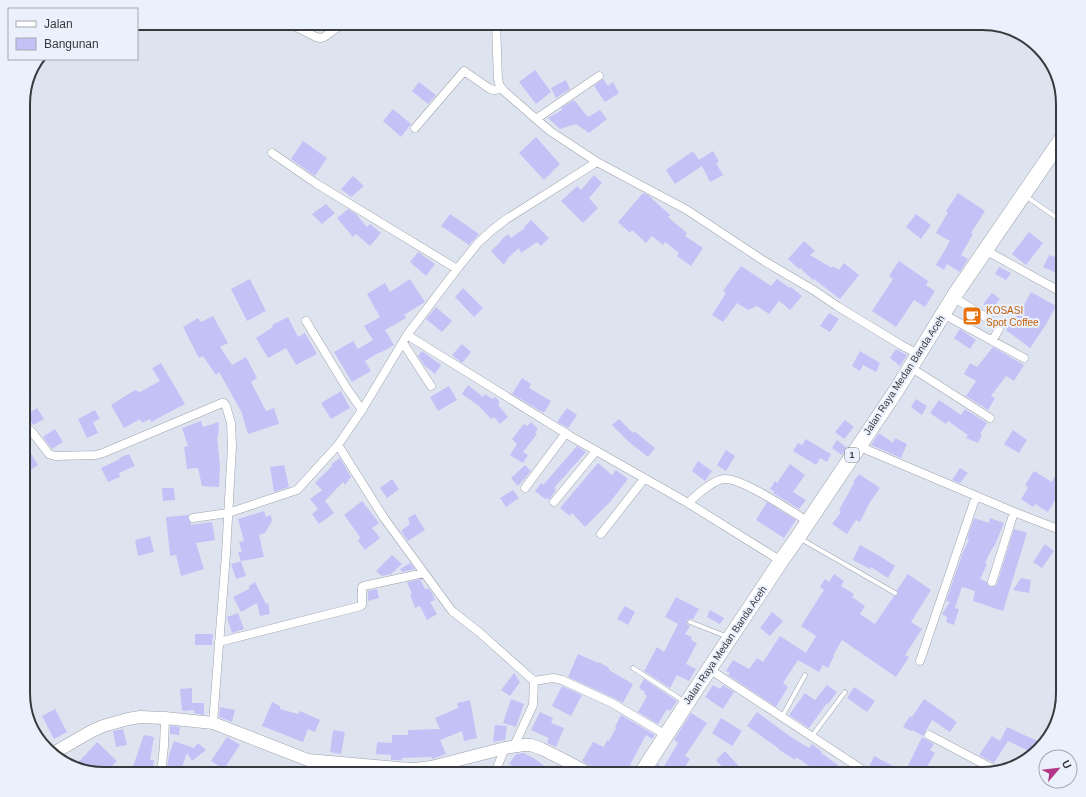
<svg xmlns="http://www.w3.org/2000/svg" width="1086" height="797" font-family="Helvetica,sans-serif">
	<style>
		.building { fill: #c4c1f7 }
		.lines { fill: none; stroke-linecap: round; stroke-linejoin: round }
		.lane-casing { stroke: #9ca2ac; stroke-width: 5 }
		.street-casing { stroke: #9ca2ac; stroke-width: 9 }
		.secondary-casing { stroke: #9ca2ac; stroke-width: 13 }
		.highway-casing { stroke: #9ca2ac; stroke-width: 16 }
		.lane { stroke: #fff; stroke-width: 4 }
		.street { stroke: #fff; stroke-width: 8 }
		.secondary { stroke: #fff; stroke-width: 12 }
		.highway { stroke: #fff; stroke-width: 15 }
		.labels { text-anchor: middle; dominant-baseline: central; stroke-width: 4; stroke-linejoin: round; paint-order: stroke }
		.shield { fill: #ebf1fc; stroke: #6d7177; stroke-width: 1 }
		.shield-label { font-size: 9px; font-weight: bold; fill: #373a3e }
		.food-label { font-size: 10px; fill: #c56008; stroke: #ebf1fc; text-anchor: start }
		.street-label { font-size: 10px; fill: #373a3e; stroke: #ebf1fc }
		.rim { fill: none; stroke: #373a3e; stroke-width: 2 }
	</style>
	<rect width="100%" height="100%" fill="#dee4ef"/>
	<path class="building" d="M535,70l16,22 -15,12 -17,-22z
		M603,79l5,7 5,-4 6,11 -14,9 -11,-16z
		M566,80l4,9 -14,9 -5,-10z
		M419,82l17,13 -8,9 -16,-13z
		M574,100l14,17 12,-7 7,9 -18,14 -13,-9 -16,5 -12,-11 14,-8 -1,-2z
		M393,109l18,15 -10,13 -18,-16z
		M536,137l24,27 -16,16 -25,-27z
		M303,141l24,17 -12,18 -24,-17z
		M693,151l6,9 14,-9 6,11 -3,1 7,12 -13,7 -8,-16 -27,18 -9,-14z
		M594,175l8,8 -13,15 9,10 -15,15 -22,-22 16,-15 4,4z
		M353,176l11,10 -13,11 -10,-8z
		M643,193l5,2 22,20 -2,2 19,16 -2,3 18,12 -12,18 -14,-10 2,-3 -14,-11 -2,3 -11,-9 -6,7 -14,-13 -2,3 -12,-11z
		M958,193l27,18 -14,22 2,1 -12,21 7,4 -8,13 -13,-8 -3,6 -8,-5 14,-24 -14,-8 12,-21 -2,-1z
		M326,204l9,9 -13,11 -10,-10z
		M348,209l8,5 11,13 3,-3 11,9 -11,13 -14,-12 -3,3 -16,-19z
		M450,214l29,20 -10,11 -28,-19z
		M916,214l15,11 -10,14 -15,-12z
		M531,220l18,18 -8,8 -4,-4 -16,11 -2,-5 -11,10 -4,7 -13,-14 10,-10v-1l7,-6 3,4 14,-10 -1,-1z
		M1029,232l14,11 -17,22 -14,-11z
		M804,241l11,10 -5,4 22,13 1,-2 6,4 5,-7 15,12 -19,24 -26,-20 -1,1 -13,-12 -1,1 -11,-10z
		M1063,243v33l-20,-9 6,-12 5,2z
		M418,252l17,12 -9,12 -16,-14z
		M899,261l29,20 -2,4 9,6 -10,16 -11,-7 -18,27 -24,-16 21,-32 -4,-3z
		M741,266l30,20 6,-7 13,9 1,-1 11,9 -12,14 -11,-9 -10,13 -12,-8 -9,4 -11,-7 -14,19 -11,-7 14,-22 -3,-2z
		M999,267l12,6 -5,7 -11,-6z
		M250,279l16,32 -19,10 -16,-32z
		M410,279l15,23 -21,13 2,3 -21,12 9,15 -14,8v-1l-15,9 6,10 -19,11 -18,-30 19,-11 5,8 15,-9 -9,-14 16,-9 -13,-23 18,-11 5,9z
		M463,288l20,20 -9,9 -19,-20z
		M1031,292l25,14 -11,20 -15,22 -24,-18 12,-17 1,1z
		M992,293l8,6 -9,11 -8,-6z
		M436,307l16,14 -10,11 -16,-13z
		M829,313l10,6 -9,13 -10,-6z
		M213,316l15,27 -8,4 12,18 14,-8 11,21 -6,4 15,29 8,-3 5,16 -31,10 -7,-23 -22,-39 -3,3 -13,-19 -4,2 -16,-31 15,-9 3,4z
		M288,317l10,20 7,-4 12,21 -21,11 -10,-17 -18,10 -12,-20 17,-11 -1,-2z
		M960,329l16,11 -6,9 -16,-11z
		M462,344l9,8 -9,11 -10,-8z
		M993,347l31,18 -10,16 -8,-5 -15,20 4,2 -7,12 -22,-14 10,-15 -12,-7 6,-11 7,4z
		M896,349l11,6 -7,11 -10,-8z
		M422,351l19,14 -6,9 -10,-8 -7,-10z
		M860,351l20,12 -4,9 -13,-7 -3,6 -8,-5z
		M161,363l24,41 -34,18 -1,-3 -8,4 -2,-4 -16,9 -13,-23 24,-15 5,2 20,-11 -8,-13z
		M522,378l9,6 -2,4 22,13 -7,12 -32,-19z
		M23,384l9,10 -9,8z
		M468,385l15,12 2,-3 7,5 3,-2 4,4v3l-1,1 10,12 -8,7 -6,-7 -3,2 -12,-13 -17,-12z
		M449,386l8,14 -19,11 -8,-14z
		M341,391l9,17 -19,11 -10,-16z
		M916,399l11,7 -5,9 -11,-8z
		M939,400l22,15 4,-6 22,14 -7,11 2,1 -4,8 -12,-5 2,-3 -20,-14 -2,3 -16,-11z
		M37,408l7,11 -11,6 -6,-11z
		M567,408l10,7 -9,13 -11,-6z
		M95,410l5,9 -7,3 5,11 -11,5 -9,-19z
		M619,419l14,14 1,-2 21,17 -7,9 -19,-15 -17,-17z
		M845,420l9,7 -10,12 -9,-7z
		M201,421l2,6 16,-5 -1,15h-1l3,29 -1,21 -17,-1 -4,-18 -11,1 -3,-22 4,-1 -6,-18z
		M531,422l7,7 -3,3 2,2 -14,18 5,3 -5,8 -13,-8 7,-11 -5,-5 12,-15 3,2z
		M55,429l8,13 -11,7 -9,-12z
		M1013,430l14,10 -8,13 -15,-9z
		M879,433l14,10 2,-5 12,6 -6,14 -30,-13z
		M806,439l25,15 -4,8 -7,-4 -4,7 -23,-14 5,-8 4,2z
		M837,440l10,8 -5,7 -10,-7z
		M577,446l9,6 -32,36 2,2 -7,10 -2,-2 -2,1 -10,-8 6,-8 2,2z
		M726,450l9,6 -9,15 -9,-6z
		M30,452l8,13 -15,10v-18z
		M129,454l6,12 -16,7 1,4 -12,5 -7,-14 19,-9 -1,-1z
		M340,458l11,19 -6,8 -2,-3 -18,19 9,12 -15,11 -7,-10 6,-5 -8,-10 12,-9 -7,-7 17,-17 -1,-2z
		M698,461l14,10 -7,10 -13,-10z
		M598,463l14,12 4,-5 12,9 -18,23 -25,25 -13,-14 -2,3 -10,-8z
		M790,464l15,11 -12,17 13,8 -7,9 -26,-16 1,-2 -4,-2 5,-8 2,2z
		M284,465l5,22 -15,5 -4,-25z
		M525,465l6,6 -6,7 -7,8 -7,-8z
		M960,468l8,5 -8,10 -8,-3z
		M1034,471l18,11 3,-6 8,5v20l-6,-4 -9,15 -13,-8 -2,3 -12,-8 7,-11 -3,-3z
		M859,474l21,14 -10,14 -10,20 -4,-2 -9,14 -15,-10 9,-12 -2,-2 15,-27 -1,-1z
		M392,479l7,10 -12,9 -7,-10z
		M162,488h12l1,12 -12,1z
		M513,490l6,8 -13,9 -6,-9z
		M362,501l17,22 -7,5 8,10 -15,12 -7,-9 2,-4 -16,-22z
		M767,502l29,18 -12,18 -28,-18z
		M264,511l2,6 5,-2 1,6 -7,12 -6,2 5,22 -23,4 -3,-9h4l-3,-10 5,-1 -6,-22z
		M415,514l10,16 -17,11 -7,-10 9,-7 -2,-6z
		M189,515l-1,4 3,4v2l21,-3 3,18 -19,3 8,26 -23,7 -5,-21 -6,1 -4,-39z
		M974,518l15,5 1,-5 14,5 -10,24h-1l-8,16 2,1 -7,15 7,3 1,3 3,2 4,-1 2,-2 17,-55 13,4 -24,78 -30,-10 2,-10 -13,-4 -7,21 4,1 -5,16 -8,-3 1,-5 -5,-3 8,-12 -4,-1 17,-49 6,-12 -2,-1z
		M150,536l4,16 -16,4 -3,-16z
		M1045,544l9,7 -12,17 -9,-6z
		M860,545l18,10 17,11 -7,12 -17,-11 -1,2 -17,-9z
		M392,555l10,9 -11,10 -9,2 -6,-5z
		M241,561l5,15 -10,3 -5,-15z
		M410,563l5,6 -13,3 -2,-3z
		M834,574l10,7 -3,5 13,8 -2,3 13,9 -5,8 15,10 19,-28 4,-1v-2l-1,-3 11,-16 23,16 -20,32 11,7 -17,26 4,2 -13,20 -54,-37 -9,16h1l-6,12 -5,-3 -4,7 -21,-12 -15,23 5,4 -12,20 -48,-32 2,-2 -4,-2 7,-11 16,9 8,-11 6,4 17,-26 26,17 10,-17 -15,-10 23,-36 -4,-3 5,-8 4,3z
		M1021,578l10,2 -2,13 -16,-3z
		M420,579l5,10 3,-1 4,5 3,7 -5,2 7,12 -10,6 -7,-14 -5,2 -5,-14h2l-5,-12z
		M255,582l11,22 2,-1 2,11 -10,2 -3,-13 -16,9 -8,-15 16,-8v-3z
		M377,589l2,9 -11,3v-10z
		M676,597l23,12 -6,10h-3l-3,1v4l3,2 -5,8 7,3 -1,3 6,3 -11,21 10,5 -7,12 -12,-6 -7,13 -26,-17 13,-24 7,5 14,-28 -13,-7z
		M625,606l10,6 -7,13 -11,-6z
		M710,610l14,8 -4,6 -13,-7z
		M772,612l11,9 -13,15 -10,-8z
		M238,613l6,16 -12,4 -5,-16z
		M195,634h18l-1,11h-17z
		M578,654l20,9 1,-1 10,6v2l24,14 -10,19 -9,-5 -46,-21z
		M514,673l6,9 -10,14 -9,-6z
		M644,679l33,22 -7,10 -3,-2 -9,15 -20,-12 9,-16 -3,-2 1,-2 -6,-4z
		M713,685l7,4 3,-4 11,7 -11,17 -18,-12z
		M827,685l10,7 -9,12 -1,-1 -18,25 -20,-13 16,-22 10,7z
		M562,686l20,9 -11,21 -19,-10z
		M854,687l21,14 -8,11 -20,-14z
		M192,688v15h12v12l-10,-2v-3l-12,1 -2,-22z
		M511,699l13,5 -8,23 -13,-4z
		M924,699l33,23 -7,10 -18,-12 -9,16 -11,-6 -1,1 -8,-4 7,-11 2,1z
		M470,700l7,38 -13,3 -2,-10 -22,9 6,14 -14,5 -1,-3 -1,1 -28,1v2h-11v-5l-15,-1 1,-12 15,1v-8h16v-5l32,-1 -5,-11 23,-10 -1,-5z
		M272,702l8,4v3l18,5 2,-3 20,9 -5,12 -7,-3 -5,13 -41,-16z
		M220,707l15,3 -3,12 -13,-5z
		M55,709l12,23 -13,7 -12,-23z
		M540,712l13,6 -2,5 13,5 -8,19 -9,-4 2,-5 -18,-8z
		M757,712l34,25 18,11 3,-4 10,8 -1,1 17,12 -6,9h-20l3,-4 -19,-13 -1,3 -17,-11v-1l-31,-22z
		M691,713l16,10 -22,33 5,3 -9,15h-29l6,-10 5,4 15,-25 -4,-3z
		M621,715l34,20 -3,4 -6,-4 -16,30 3,2 -4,7h-2l-8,-5 -3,5h-13l-21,-13 11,-19 11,5 3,-7 2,1 7,-13 -1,-1z
		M721,718l21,13 -10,15 -20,-13z
		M495,725l12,1 -2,14 -12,2z
		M170,726l10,1 -1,8 -9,-1z
		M1007,727l37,17 -11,9 -25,-12 -14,22 -15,-8 13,-19 8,5z
		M123,729l4,16 -11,2 -3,-16z
		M333,730l12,2 -4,22 -11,-2z
		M144,735l10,2 -4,23h4l-2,14h-9l-12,-2z
		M227,737l13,8 -16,24 -13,-8z
		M922,737l12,7 -4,6 5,3 -12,21h-19z
		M174,741l20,7 4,-5 8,7 -14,11 -5,-8 -7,20 -13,-5 2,-13z
		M97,742l20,19 -13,13 -28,-9z
		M725,751l21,23h-17l-13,-14z
		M524,753l11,6 18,13 4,-7 16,9h-48l-16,-10 7,-10z
		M874,756l19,10 -5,8h-9l-10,-7z"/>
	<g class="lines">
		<defs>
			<path id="lane" d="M1027,197l36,25
				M801,539l94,54
				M690,622l38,15
				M633,668l52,34
				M782,717l23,-42
				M812,736l33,-44"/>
			<path id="street" d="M288,23l28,14 5,1 3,-1 20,-14
				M496,23l2,57 2,6 4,5 32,28 14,12 47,31
				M536,119l63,-43
				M415,128l49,-57 26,18 4,1 8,-1
				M272,153l45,31 140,85
				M985,250l78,43
				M953,297l45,28 1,4 -7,12
				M943,314l81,44
				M306,321l40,66 16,23
				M407,335l-45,75 -24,35 46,73 68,93 27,21 55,49 -1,24 -19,41
				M403,343l28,43
				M910,367l80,51
				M23,425l9,7 17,22 6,2 41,-1 7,-2 119,-50h2l2,3 5,17 1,23 -6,108 -13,169
				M858,446l156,66 49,19
				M525,488l41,-55
				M554,502l42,-51
				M688,503c9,-8 23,-22 36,-24 17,-2 68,33 85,43
				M193,518l35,-5 69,-23 41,-45
				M601,534l43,-55
				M781,561l-93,-58 -118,-67 -163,-101 50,-66 21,-26 13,-12 14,-11 92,-58 90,48 77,51 51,30 22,15 64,39 17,9
				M992,582l22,-70
				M219,642l142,-36 1,-1v-18l2,-1 60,-13
				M920,661l56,-165
				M709,669l160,105
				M534,681l19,-3 9,2 50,23 54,32
				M929,735l68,36
				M496,770l9,-22
				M161,774l3,-28 1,-28"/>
			<path id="secondary" d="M52,754l38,-22 13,-6 25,-7 12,-2 25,1 48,5 95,37 90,8 16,1 17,-2 74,-19 19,-3h7l11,4 22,11 26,14"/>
			<path id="highway" d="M641,774l57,-88 83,-125 17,-24 98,-146 60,-98 107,-156"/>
		</defs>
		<use href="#lane" class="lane-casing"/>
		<use href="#street" class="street-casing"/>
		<use href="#secondary" class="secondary-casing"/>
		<use href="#highway" class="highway-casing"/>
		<use href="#lane" class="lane"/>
		<use href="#street" class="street"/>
		<use href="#secondary" class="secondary"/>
		<use href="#highway" class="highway"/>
	</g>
	<defs>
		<symbol id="cafe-square" viewBox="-11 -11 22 22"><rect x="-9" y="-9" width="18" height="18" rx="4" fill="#e8710a" stroke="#ebf1fc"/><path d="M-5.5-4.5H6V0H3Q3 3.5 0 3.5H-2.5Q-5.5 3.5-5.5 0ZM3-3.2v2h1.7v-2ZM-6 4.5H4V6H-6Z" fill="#fff"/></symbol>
	</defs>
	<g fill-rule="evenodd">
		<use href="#cafe-square" x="961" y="305" width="22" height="22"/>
	</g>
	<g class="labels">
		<rect class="shield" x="845" y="448" width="14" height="14" rx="3"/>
		<g class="shield-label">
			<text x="852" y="455">1</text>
		</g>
		<g class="food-label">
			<text x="986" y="310">KOSASI<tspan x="986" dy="12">Spot Coffee</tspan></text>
		</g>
		<g class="street-label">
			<text transform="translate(904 375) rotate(-57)">Jalan Raya Medan Banda Aceh</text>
			<text transform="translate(725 645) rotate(-56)">Jalan Raya Medan Banda Aceh</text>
		</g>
	</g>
	<path d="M0 0H1086V797H0ZM104 30H982A74 74 0 0 1 1056 104V693A74 74 0 0 1 982 767H104A74 74 0 0 1 30 693V104A74 74 0 0 1 104 30Z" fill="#ebf1fc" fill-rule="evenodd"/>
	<path class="rim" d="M104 30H982A74 74 0 0 1 1056 104V693A74 74 0 0 1 982 767H104A74 74 0 0 1 30 693V104A74 74 0 0 1 104 30Z"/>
	<rect x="8" y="8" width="130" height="52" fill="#ebf1fc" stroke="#a3a8b0"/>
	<rect x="16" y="21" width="20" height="6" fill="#ffffff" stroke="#a3a8b0"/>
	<text x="44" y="28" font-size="12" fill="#373a3e">Jalan</text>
	<rect x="16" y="38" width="20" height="12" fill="#c4c1f7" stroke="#a3a8b0"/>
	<text x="44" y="48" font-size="12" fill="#373a3e">Bangunan</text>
	<g transform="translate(1058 769) rotate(62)"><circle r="19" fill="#ebf1fc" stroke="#a3a8b0"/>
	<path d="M0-3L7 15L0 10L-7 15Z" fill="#b33687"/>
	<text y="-6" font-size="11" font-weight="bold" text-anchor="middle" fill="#373a3e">U</text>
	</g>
</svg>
